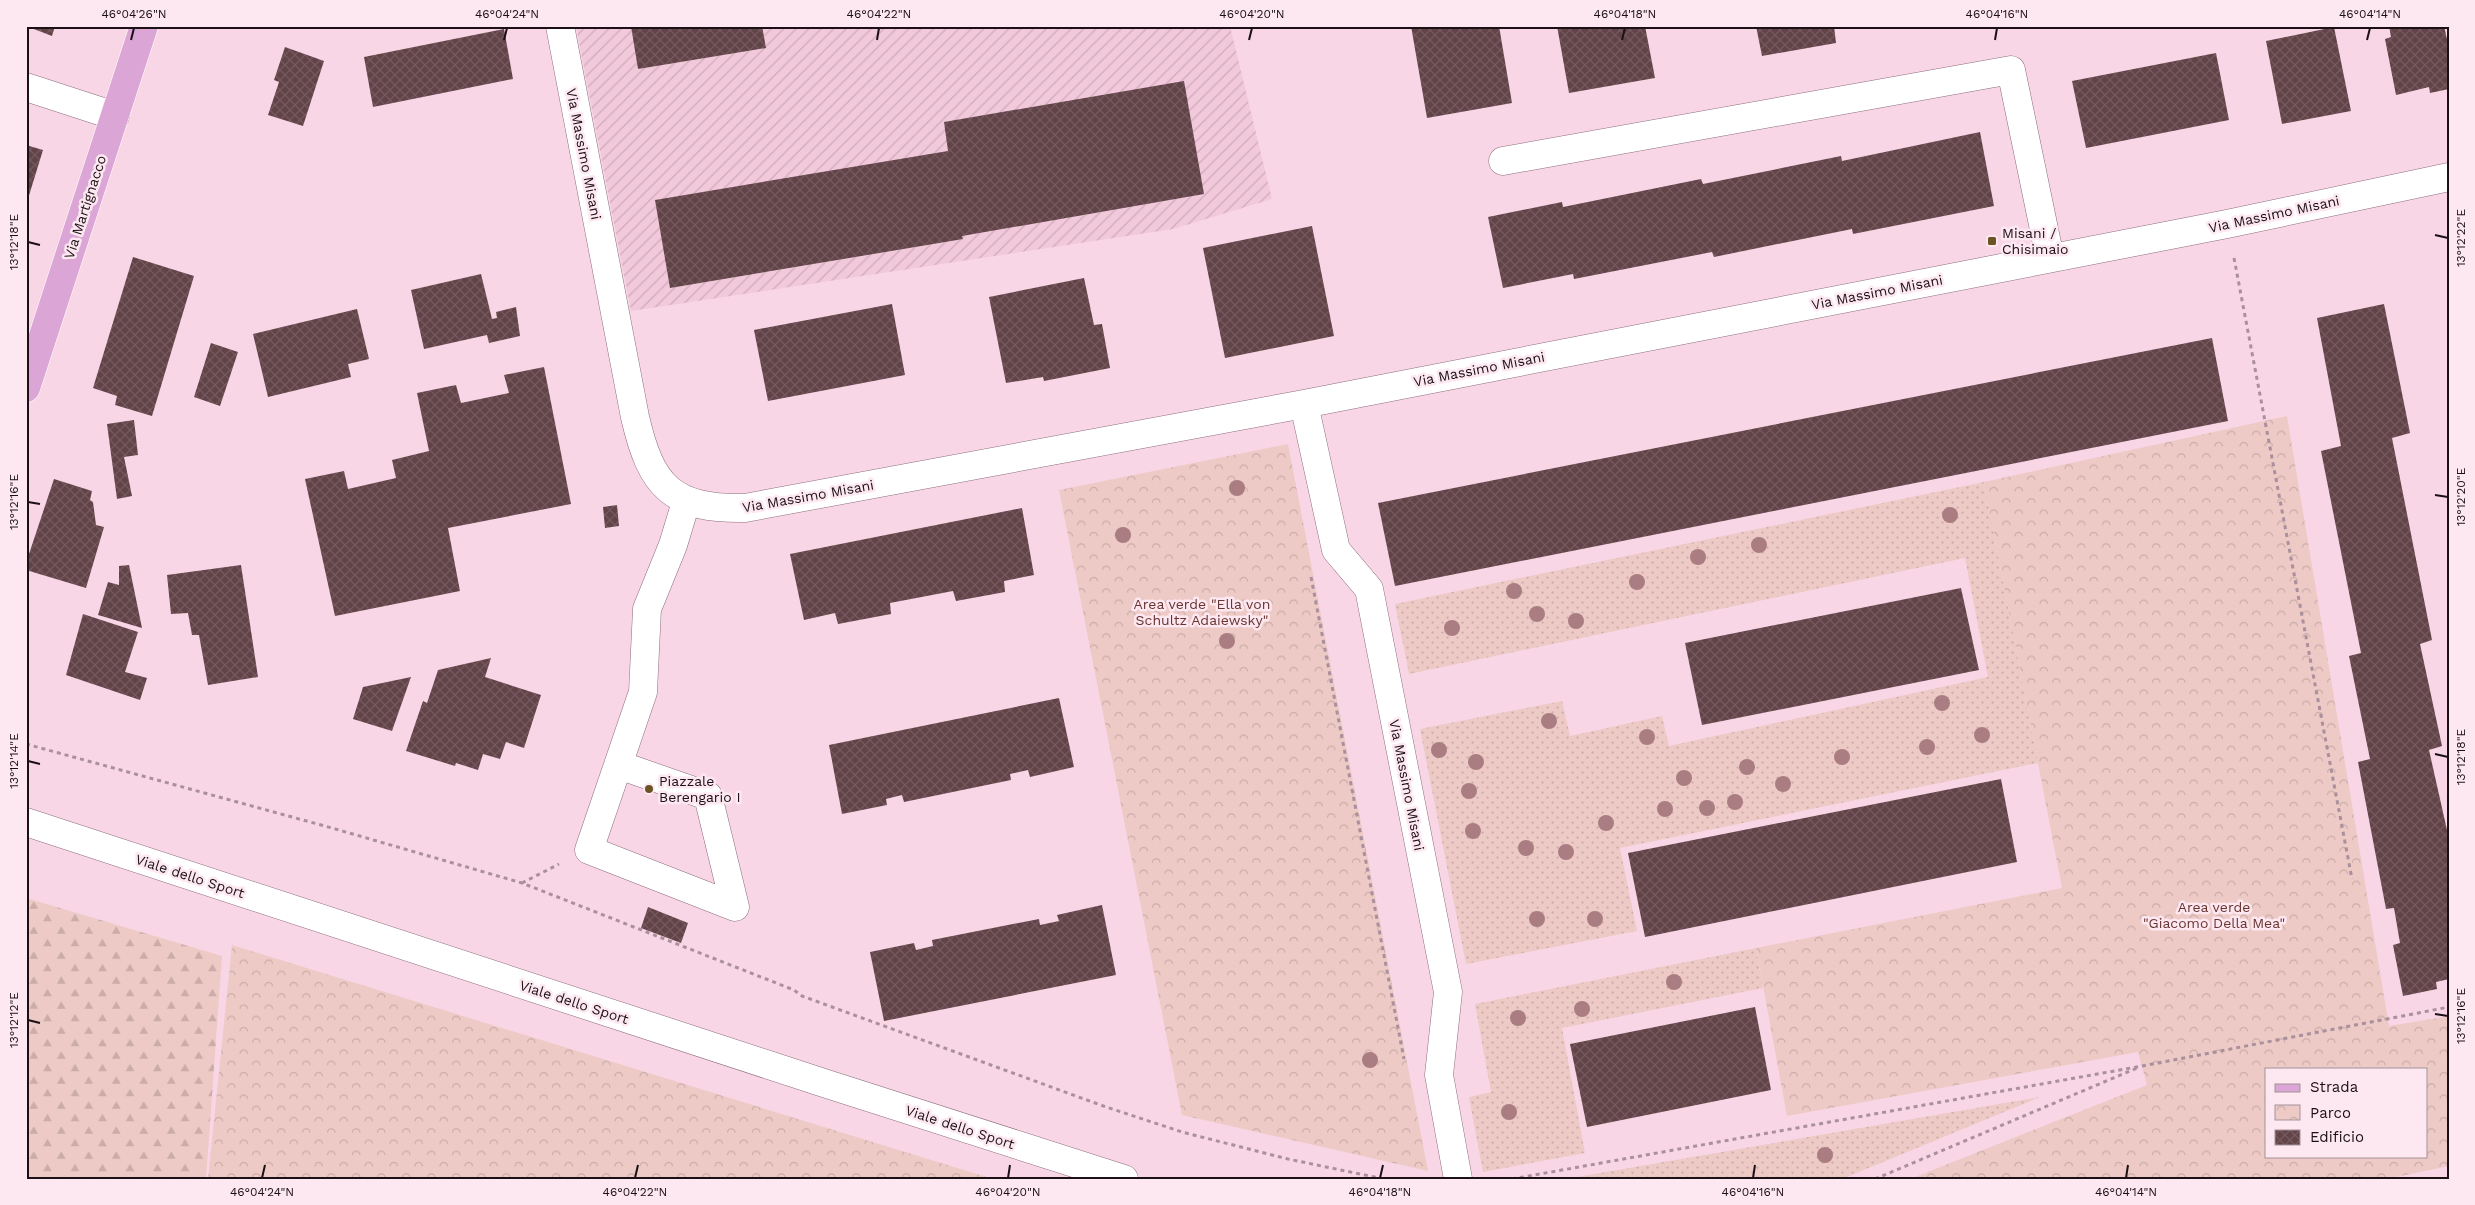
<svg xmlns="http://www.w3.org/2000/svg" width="2475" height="1205" font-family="'Work Sans',sans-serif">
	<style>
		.industrial { fill: url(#industrial-furrows) }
		.grass { fill: url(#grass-dots) }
		.forest { fill: url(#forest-firs) }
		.park { fill: url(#park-crowns); fill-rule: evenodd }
		.building { fill: url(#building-cross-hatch) }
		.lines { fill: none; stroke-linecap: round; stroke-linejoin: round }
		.minor-casing { stroke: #8c6e7c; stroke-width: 29 }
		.major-casing { stroke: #fff; stroke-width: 29 }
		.path { stroke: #aa909c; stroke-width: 3; stroke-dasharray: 4 4; stroke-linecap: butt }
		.minor { stroke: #fff; stroke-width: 28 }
		.major { stroke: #dba6d6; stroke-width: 28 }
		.tree { fill: #a97d81 }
		.ticks { fill: none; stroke: #1b1015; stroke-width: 2 }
		.poi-dot { fill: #6b5424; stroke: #fde8f1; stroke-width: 2 }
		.labels { text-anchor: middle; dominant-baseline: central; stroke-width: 5; stroke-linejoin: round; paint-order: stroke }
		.street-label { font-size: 14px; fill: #1b1015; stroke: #fde8f1 }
		.poi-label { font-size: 14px; fill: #1b1015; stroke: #fde8f1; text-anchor: start }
		.park-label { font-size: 14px; fill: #68342f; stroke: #fde8f1 }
		.neatline { fill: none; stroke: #1b1015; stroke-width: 2 }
		.ticks-label { font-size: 12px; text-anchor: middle; fill: #1b1015 }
	</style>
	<defs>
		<pattern id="industrial-furrows" width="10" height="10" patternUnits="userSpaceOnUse" patternTransform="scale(1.25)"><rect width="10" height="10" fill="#f2c8db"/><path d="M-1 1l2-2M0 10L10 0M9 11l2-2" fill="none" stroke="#cfabbb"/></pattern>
		<pattern id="grass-dots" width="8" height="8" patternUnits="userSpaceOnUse" patternTransform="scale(1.25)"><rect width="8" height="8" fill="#edcac5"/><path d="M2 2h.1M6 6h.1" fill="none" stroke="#cbaca8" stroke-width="1.8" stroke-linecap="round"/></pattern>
		<pattern id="forest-firs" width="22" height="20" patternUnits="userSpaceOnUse" patternTransform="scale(1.25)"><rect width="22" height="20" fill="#edcac5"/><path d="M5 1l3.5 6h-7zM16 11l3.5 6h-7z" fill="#cbaca8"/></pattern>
		<pattern id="park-crowns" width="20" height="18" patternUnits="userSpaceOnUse" patternTransform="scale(1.25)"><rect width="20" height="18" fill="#edcac5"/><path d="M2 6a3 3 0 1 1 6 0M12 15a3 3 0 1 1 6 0" fill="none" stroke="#cbaca8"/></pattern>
		<pattern id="building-cross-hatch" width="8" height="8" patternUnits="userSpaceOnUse" patternTransform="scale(1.25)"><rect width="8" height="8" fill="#624348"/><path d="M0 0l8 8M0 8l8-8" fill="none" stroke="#745a5f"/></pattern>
	</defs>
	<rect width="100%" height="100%" fill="#f9d6e6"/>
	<path class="industrial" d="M576,26h654l42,173 -99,30 -542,82z"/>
	<path class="grass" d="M1984,482l54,281 -418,85 17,83 -171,33 -46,-235 142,-28 8,35 92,-20 7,30 319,-69 -23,-119 -556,116 -14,-70z
		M1756,948l7,40 -201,40 23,125 -102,19 -14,-75 22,-5 -16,-88z
		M2040,1097l-198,82h-277z"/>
	<path class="forest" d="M26,898l196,58 -16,223h-180z"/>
	<path class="park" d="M2287,416l102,610 60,-10v150l-62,13h-477l237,-94 -9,-33 -351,64 -31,-168 306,-60 -78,-406zM2266,1069h160v87h-160z
		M1288,444l140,727 -246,-56 -123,-625z
		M232,945l761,234h-785z"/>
	<path class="building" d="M26,26h29l-3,10z
		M631,26h131l4,22 -128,21z
		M1411,26h88l13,77 -85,15z
		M1557,26h88l10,52 -86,15z
		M1756,26h78l2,17 -74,13z
		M2389,26h55l5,22v41l-19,4 -1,-6 -33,8 -11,-56 6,-2z
		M2334,27l17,84 -69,13 -16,-83z
		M504,29l9,50 -140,28 -9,-50z
		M285,47l39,14 -21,65 -35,-11 11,-33 -5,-2z
		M2216,53l13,67 -143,28 -14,-67z
		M1184,81l20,113 -242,42 1,3 -293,49 -15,-88 293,-49 -4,-29z
		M1980,132l14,74 -141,28 -1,-5 -138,28 -2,-5 -138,27 -1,-5 -70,14 -15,-71 74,-15 1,5 138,-28 2,5 138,-28 1,5z
		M26,145l17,5 -16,52h-1z
		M1312,226l22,110 -109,22 -22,-110z
		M133,257l61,19 -42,140 -37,-11 2,-9 -24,-8z
		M481,274l11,45 5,-1 -1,-6 20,-5 4,29 -31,7 -2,-8 -63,14 -13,-59z
		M1084,278l10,47 8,-1 8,44 -66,13 -1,-4 -37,6 -17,-86z
		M892,304l13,71 -137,26 -14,-71z
		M2384,304l26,129 -18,5 40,202 -12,4 22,102 -13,4 20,89v140l-13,3 1,7 -34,7 -10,-51 7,-2 -6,-35 -8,1 -28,-147 12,-3 -21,-103 12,-3 -40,-202 20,-5 -24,-128z
		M357,309l12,50 -21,5 3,13 -83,20 -15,-63z
		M2212,338l16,83 -833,165 -17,-83z
		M211,343l27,9 -18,54 -26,-9z
		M544,367l27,137 -123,24 12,63 -125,25 -30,-137 39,-8 4,18 48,-11 -4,-18 37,-9 -12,-58 39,-8 5,18 48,-10 -5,-18z
		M134,420l4,35 -14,2 8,39 -15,3 -10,-75z
		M54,479l38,12 -2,9 3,2 3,23 8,2 -18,61 -60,-18v-7z
		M617,505l2,21 -14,2 -2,-21z
		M1022,508l12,67 -30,6 1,11 -49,9 -3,-10 -63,12 1,11 -53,10 -3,-11 -31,7 -14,-66z
		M129,565l13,63 -44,-13 10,-33 11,3v-19z
		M241,565l17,112 -50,8 -9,-50h-7l-4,-22 -17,1 -4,-39z
		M1961,588l18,82 -277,55 -17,-82z
		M83,614l55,18 -13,40 22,6 -7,22 -74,-25z
		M491,658l-6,19 56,18 -17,53 -18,-6 -6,17 -17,-5 -5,16 -22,-7 -1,3 -49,-15 17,-50 4,2 11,-33z
		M411,677l-19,54 -39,-12 10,-32z
		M1059,698l15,69 -44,10 -2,-7 -18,4 1,6 -107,22 -2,-7 -16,4 1,6 -45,9 -13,-69z
		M2001,779l16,83 -372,75 -17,-84z
		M1102,905l14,70 -232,46 -14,-69 44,-9 2,7 17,-4 -1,-6 107,-21 1,6 19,-4 -2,-6z
		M648,907l40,16 -7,20 -40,-15z
		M1755,1007l16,83 -184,37 -17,-83z"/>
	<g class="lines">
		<defs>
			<path id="minor" d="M560,26l75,391c16,70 37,92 110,91l559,-104 923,-180 222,-47
				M26,87l89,29
				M1503,161l508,-91 39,188
				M1304,404l32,146 33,39 79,403 -9,83 19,104
				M619,765l89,31 27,111 -146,-57 54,-158 4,-83 26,-64 13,-43
				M26,822l801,262 297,95"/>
			<path id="major" d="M26,388l118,-362"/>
		</defs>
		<use href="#minor" class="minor-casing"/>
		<use href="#major" class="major-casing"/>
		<path class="path" d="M2234,258l118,621
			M1311,577l93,482
			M26,744l306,84 190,55 272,107 8,6 304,111 76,25 106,27 96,20
			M522,883l37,-19
			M1512,1179l630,-113 307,-59
			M1875,1179l262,-111"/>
		<use href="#minor" class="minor"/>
		<use href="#major" class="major"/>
	</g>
	<g class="tree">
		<circle cx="1237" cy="488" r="8"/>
		<circle cx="1950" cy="515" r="8"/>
		<circle cx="1123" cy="535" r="8"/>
		<circle cx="1759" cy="545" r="8"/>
		<circle cx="1698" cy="557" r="8"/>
		<circle cx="1637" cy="582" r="8"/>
		<circle cx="1514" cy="591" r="8"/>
		<circle cx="1537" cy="614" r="8"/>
		<circle cx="1576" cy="621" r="8"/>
		<circle cx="1452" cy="628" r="8"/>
		<circle cx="1227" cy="641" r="8"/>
		<circle cx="1942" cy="703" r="8"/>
		<circle cx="1549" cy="721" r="8"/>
		<circle cx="1982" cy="735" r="8"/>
		<circle cx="1647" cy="737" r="8"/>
		<circle cx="1927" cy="747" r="8"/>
		<circle cx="1439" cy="750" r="8"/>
		<circle cx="1842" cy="757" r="8"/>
		<circle cx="1476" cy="762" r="8"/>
		<circle cx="1747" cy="767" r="8"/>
		<circle cx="1684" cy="778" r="8"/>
		<circle cx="1783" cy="784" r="8"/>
		<circle cx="1469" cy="791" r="8"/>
		<circle cx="1735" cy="802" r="8"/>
		<circle cx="1707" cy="808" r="8"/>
		<circle cx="1665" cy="809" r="8"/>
		<circle cx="1606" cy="823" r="8"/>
		<circle cx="1473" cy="831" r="8"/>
		<circle cx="1526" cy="848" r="8"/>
		<circle cx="1566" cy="852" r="8"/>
		<circle cx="1537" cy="919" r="8"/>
		<circle cx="1595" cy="919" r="8"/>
		<circle cx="1674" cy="982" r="8"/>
		<circle cx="1582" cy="1009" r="8"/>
		<circle cx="1518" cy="1018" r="8"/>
		<circle cx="1370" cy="1060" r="8"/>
		<circle cx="1509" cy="1112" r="8"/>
		<circle cx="1825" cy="1155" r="8"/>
	</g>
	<path class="ticks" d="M131,40l3,-12M504,40l3,-12M877,40l2,-12M1249,40l3,-12M1622,40l3,-12M1995,40l2,-12M2367,40l3,-12M2435,235l13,3M28,242l12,3M2435,495l13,2M28,502l12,2M2435,754l13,3M28,761l12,3M2435,1014l13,2M28,1020l12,3M262,1178l3,-13M635,1178l3,-13M1008,1178l2,-13M1380,1178l3,-13M1753,1178l2,-13M2126,1178l2,-13"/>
	<g class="poi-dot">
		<rect x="1987" y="236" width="10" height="10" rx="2.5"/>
		<circle cx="649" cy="789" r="5"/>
	</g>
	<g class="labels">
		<g class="street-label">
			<text transform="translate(584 154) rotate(79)">Via Massimo Misani</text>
			<text transform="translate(85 207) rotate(-72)">Via Martignacco</text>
			<text transform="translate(2274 214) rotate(-12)">Via Massimo Misani</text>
			<text transform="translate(1877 292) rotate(-11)">Via Massimo Misani</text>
			<text transform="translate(1479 369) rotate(-11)">Via Massimo Misani</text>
			<text transform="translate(808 496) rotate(-10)">Via Massimo Misani</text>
			<text transform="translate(1407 785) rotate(79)">Via Massimo Misani</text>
			<text transform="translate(190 876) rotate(18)">Viale dello Sport</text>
			<text transform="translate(574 1002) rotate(18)">Viale dello Sport</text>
			<text transform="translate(960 1127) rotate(18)">Viale dello Sport</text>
		</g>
		<g class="poi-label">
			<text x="2002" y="233">Misani /<tspan x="2002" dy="16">Chisimaio</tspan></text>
			<text x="659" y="781">Piazzale<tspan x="659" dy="16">Berengario I</tspan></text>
		</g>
		<g class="park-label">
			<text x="1202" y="604">Area verde "Ella von<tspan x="1202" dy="16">Schultz Adaiewsky"</tspan></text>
			<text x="2214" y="907">Area verde<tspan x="2214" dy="16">"Giacomo Della Mea"</tspan></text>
		</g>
	</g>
	<rect width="2475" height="1205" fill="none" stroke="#fde8f1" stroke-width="55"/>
	<rect x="2265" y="1068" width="162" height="90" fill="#fde8f1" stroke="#a39299"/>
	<rect x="2275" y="1084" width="25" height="8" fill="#dba6d6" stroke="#a39299"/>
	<text x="2310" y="1092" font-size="15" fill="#1b1015">Strada</text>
	<rect x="2275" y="1105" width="25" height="15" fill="url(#park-crowns)" stroke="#a39299"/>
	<text x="2310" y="1118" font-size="15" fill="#1b1015">Parco</text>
	<rect x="2275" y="1130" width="25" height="15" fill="url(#building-cross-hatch)" stroke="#a39299"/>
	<text x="2310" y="1142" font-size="15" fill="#1b1015">Edificio</text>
	<rect x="28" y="28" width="2420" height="1150" class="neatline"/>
	<g class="ticks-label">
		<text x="134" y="18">46°04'26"N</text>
		<text x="507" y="18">46°04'24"N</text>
		<text x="879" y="18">46°04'22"N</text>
		<text x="1252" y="18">46°04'20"N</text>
		<text x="1625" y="18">46°04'18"N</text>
		<text x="1997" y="18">46°04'16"N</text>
		<text x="2370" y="18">46°04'14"N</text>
		<text transform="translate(2461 238) rotate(-90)" y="4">13°12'22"E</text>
		<text transform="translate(14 242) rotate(-90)" y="4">13°12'18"E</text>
		<text transform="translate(2461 497) rotate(-90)" y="4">13°12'20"E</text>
		<text transform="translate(14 502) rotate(-90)" y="4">13°12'16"E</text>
		<text transform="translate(2461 757) rotate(-90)" y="4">13°12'18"E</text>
		<text transform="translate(14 761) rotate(-90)" y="4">13°12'14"E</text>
		<text transform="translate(2461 1016) rotate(-90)" y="4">13°12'16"E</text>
		<text transform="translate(14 1020) rotate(-90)" y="4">13°12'12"E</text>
		<text x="262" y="1196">46°04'24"N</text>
		<text x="635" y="1196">46°04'22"N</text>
		<text x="1008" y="1196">46°04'20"N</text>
		<text x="1380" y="1196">46°04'18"N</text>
		<text x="1753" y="1196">46°04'16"N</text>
		<text x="2126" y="1196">46°04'14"N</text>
	</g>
</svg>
